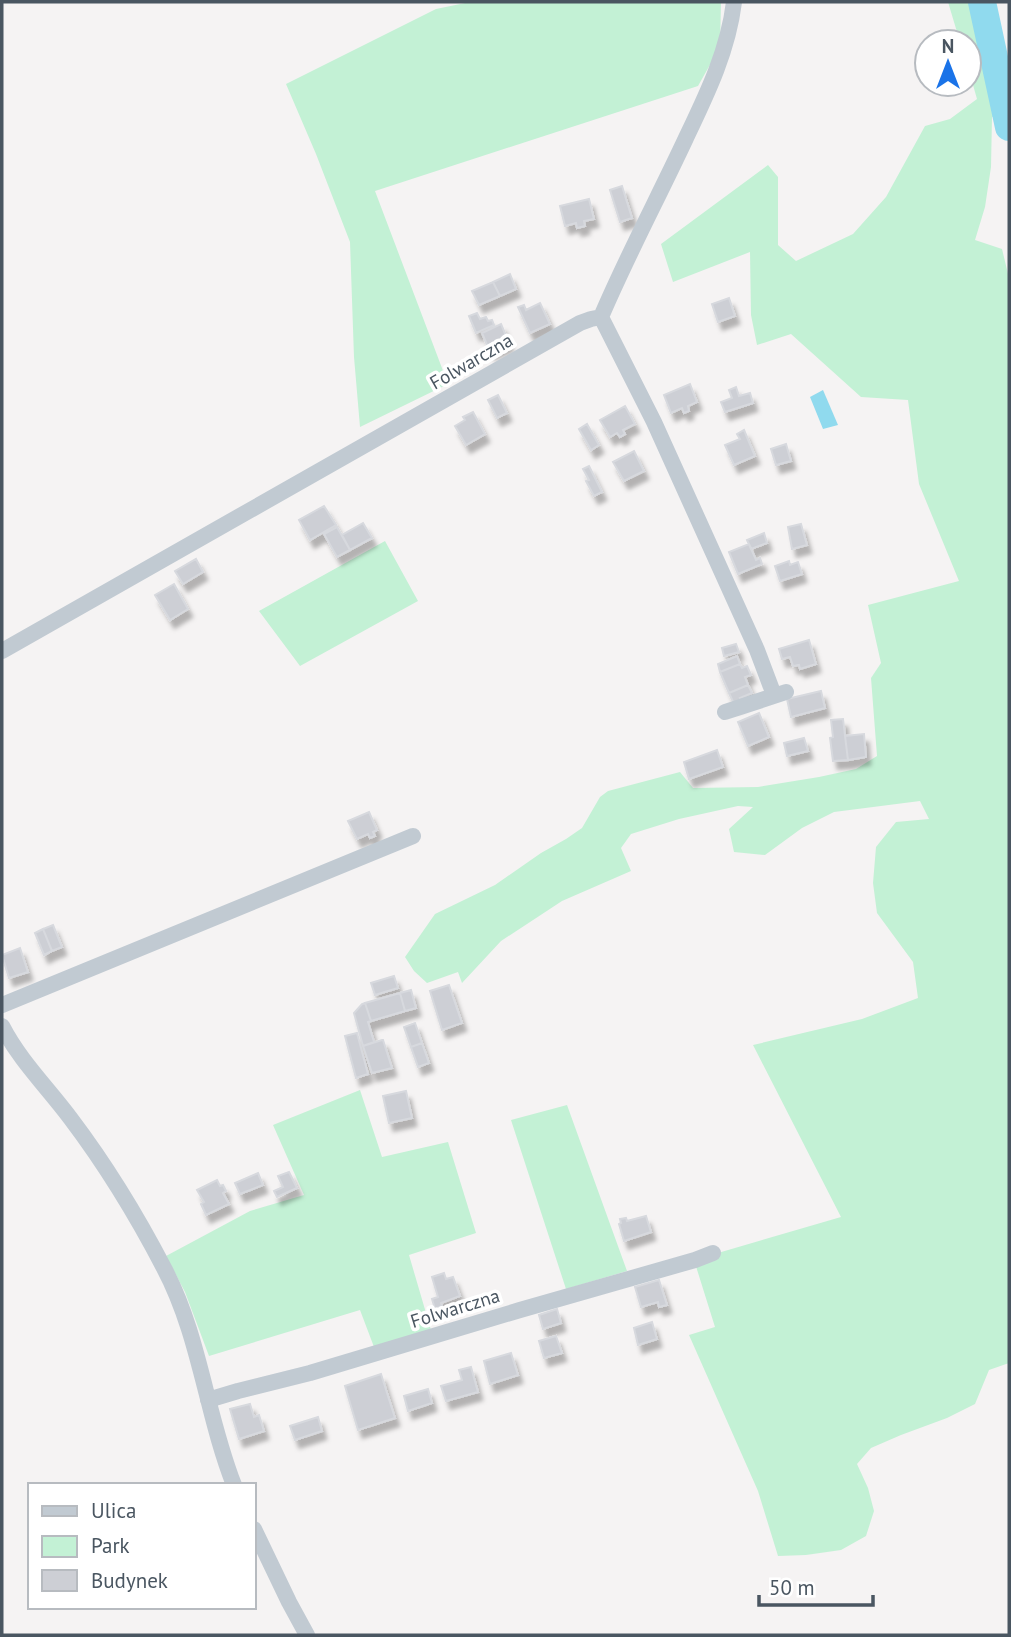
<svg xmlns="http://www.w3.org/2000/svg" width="1011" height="1637" font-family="'PT Sans',sans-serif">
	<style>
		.green { fill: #c3f1d5 }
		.water { fill: #90daee }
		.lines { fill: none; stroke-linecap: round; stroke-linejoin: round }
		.river { stroke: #90daee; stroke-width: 28 }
		.building { fill: #cdcfd5; stroke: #d7d9de; stroke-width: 2; filter: url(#shadow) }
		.street { stroke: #c1cad2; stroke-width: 16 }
		.labels { text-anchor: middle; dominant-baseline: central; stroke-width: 7; stroke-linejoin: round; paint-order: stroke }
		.street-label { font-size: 19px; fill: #4a5661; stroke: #fff }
	</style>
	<defs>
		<filter id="shadow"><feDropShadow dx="4.5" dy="8" stdDeviation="2" flood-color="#0004"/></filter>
	</defs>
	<rect width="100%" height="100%" fill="#f5f3f3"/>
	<path class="green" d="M470,2h251l-1,45 -22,39 -323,105 73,193 -88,43 -6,-70 -4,-115 -34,-88 -30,-70 150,-75z
		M948,2h26l25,114 -7,1 -1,50 -6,40 -10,33 27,9 7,29v1085l-20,7 -14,34 -28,14 -46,17 -30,13 -14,16 11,24 6,23 -8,25 -25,14 -35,5 -28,1 -20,-65 -69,-156 26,-8 -21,-67 147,-43 -88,-172 109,-26 56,-21 -5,-36 -36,-49 -4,-30 3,-36 20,-25 33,-3 -9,-18 -86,11 -32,16 -37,27 -31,-3 -5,-23 24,-22 -15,-1 -59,13 -48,15 -10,14 10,23 -69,30 -61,40 -39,42 -4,-11 -31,11 -13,-12 -9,-14 30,-43 60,-29 46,-32 25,-14 16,-11 18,-31 8,-6 72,-19 13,16 65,-1 61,-10 37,-8 21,-13 -6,-78 10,-15 -13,-58 91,-24 -40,-97 -11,-84 -47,-3 -70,-63 -34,11 -6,-30 -1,-63 -77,30 -12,-38 107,-79 10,12v68l18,16 57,-27 33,-37 39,-71 25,-7 27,-20 -8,-28v-29h-9z
		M385,541l33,60 -118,65 -41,-55z
		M360,1090l22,67 66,-15 28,91 -67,22 22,75 -57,17 -14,-37 -151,46 -24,-64 -19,-36 84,-45 54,-16 -31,-70z
		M567,1105l60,166 -61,18 -55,-169z"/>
	<path class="water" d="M823,390l15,35 -15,4 -13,-32z"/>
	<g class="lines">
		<path class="river" d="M982,2l27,125"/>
	</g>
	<path class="building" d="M622,186l10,32 -12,4 -10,-32z
		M589,199l5,20 -10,2 1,5 -8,2 -1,-5 -11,3 -5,-20z
		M510,274l6,15 -16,7 -7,-14z
		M493,282l7,14 -21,9 -7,-14z
		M729,298l6,18 -17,6 -6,-18z
		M540,303l10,21 -20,9 -12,-26 6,-2 2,5z
		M477,313l3,6 6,-2 2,4 4,-1 2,5 -18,8 -7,-17z
		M501,324l8,19 -19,9 -8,-19z
		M690,384l7,18 -9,4 1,5 -5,2 -2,-5 -11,5 -7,-18z
		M736,387l3,9 11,-3 3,10 -28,9 -4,-10 11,-4 -3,-8z
		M498,395l9,18 -10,5 -9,-18z
		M625,406l10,18 -12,6 2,4 -5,3 -3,-4 -7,4 -10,-17z
		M473,412l12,22 -19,11 -11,-19 10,-6 -2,-3z
		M587,424l12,21 -8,5 -12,-21z
		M744,430l11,26 -21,9 -9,-20 15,-6 -3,-5z
		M786,444l5,17 -15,4 -5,-16z
		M634,451l10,20 -20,10 -11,-19z
		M589,466l13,26 -8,4 -8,-15 3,-1 -6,-11z
		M324,506l12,19 -26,15 -11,-20z
		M363,523l9,15 -22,12 -8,-15z
		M801,524l6,21 -15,4 -4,-22z
		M337,527l13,23 -13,7 -13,-23z
		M764,533l3,10 -16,6 -4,-9z
		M749,544l7,16 4,-2 2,6 -24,10 -9,-22z
		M196,559l7,13 -20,12 -8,-13z
		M789,561l1,4 8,-3 4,12 -22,7 -5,-15z
		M174,584l14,25 -18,11 -15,-25z
		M809,640l7,24 -16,5 -1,-4 -6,1 -3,-9 -8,2 -3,-10z
		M736,644l3,8 -15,4 -2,-8z
		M737,656l3,8 -20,8 -2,-8z
		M740,664l2,4 5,-2 4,9 -6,2 3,8 -19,8 -9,-21z
		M748,685l4,8 -12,5 2,3 -8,3 -5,-11z
		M821,691l4,17 -34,9 -4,-18z
		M759,713l10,24 -21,9 -10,-24z
		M843,719l5,41 -15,1 -3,-23 3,-1 -2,-17z
		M864,734l2,23 -18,3 -3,-24z
		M804,738l4,13 -21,5 -3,-13z
		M717,750l6,17 -34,12 -5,-17z
		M369,812l8,18 -4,2 2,4 -5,2 -2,-4 -11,5 -9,-18z
		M53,925l9,22 -10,4 -9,-22z
		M43,929l9,22 -8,4 -9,-22z
		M20,948l8,24 -19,6 -7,-23z
		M394,976l4,12 -23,7 -4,-12z
		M449,985l13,38 -20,7 -12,-39z
		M411,990l5,18 -11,3 -5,-18z
		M400,993l5,18 -34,10 -6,-18z
		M365,1003l6,18 -3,1 6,20 -11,4 -9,-33 8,-9z
		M415,1023l7,20 -11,4 -7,-20z
		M357,1033l11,41 -12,4 -11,-42z
		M382,1040h1l9,28 -20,5 -9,-27z
		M422,1043l7,20 -11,4 -7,-20z
		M406,1091l6,27 -23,5 -6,-27z
		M289,1172l8,16 -20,9 -3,-6 9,-4 -5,-11z
		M258,1173l5,12 -23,9 -5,-11z
		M217,1180l3,6 3,-1 3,6 -3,2 6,11 -23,11 -5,-11 3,-2 -7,-12z
		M646,1216l5,16 -27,9 -5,-17 2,-1 -1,-4 6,-1 1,3z
		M444,1273l2,6 7,-2 7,19 -19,7 1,3 -7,3 -3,-10 6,-2 -6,-20z
		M659,1280l8,25 -8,2 -1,-5 -17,5 -6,-20z
		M557,1309l4,14 -18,6 -4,-14z
		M652,1322l5,17 -19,6 -4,-17z
		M556,1336l6,17 -18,5 -5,-17z
		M511,1353l7,22 -28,9 -6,-23z
		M471,1367l7,25 -32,9 -5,-15 21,-6 -3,-10z
		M381,1374l14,44 -37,12 -13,-44z
		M428,1389l4,14 -24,8 -4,-15z
		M250,1404l4,13 5,-2 5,16 -25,8 -9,-30z
		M318,1417l4,14 -27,9 -5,-14z"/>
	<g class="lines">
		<path class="street" d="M601,317c26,-61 57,-119 85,-179 21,-44 42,-87 48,-136
			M2,651l578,-328 11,-4 10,-2 53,105 103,228 17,45
			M725,712l61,-20
			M2,1005l411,-169
			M2,1026c18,35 46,62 69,93 34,45 67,99 93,149 36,68 42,146 70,217
			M208,1400l30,-9 72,-18 210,-63 175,-50 18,-7
			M254,1529l35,73 18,33"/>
	</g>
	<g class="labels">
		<g class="street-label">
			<text transform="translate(471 361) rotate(-30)">Folwarczna</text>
			<text transform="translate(455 1308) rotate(-17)">Folwarczna</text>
		</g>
	</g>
	<rect width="1011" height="1637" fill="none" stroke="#4a5661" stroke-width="7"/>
	<rect x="28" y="1483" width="228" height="126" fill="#ffffff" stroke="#b7bbc0" stroke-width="2"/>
	<rect x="42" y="1506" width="35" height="10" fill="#c1cad2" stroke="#b7bbc0" stroke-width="2"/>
	<text x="91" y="1518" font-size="21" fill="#4a5661">Ulica</text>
	<rect x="42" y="1536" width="35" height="21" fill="#c3f1d5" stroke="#b7bbc0" stroke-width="2"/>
	<text x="91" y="1553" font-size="21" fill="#4a5661">Park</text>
	<rect x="42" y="1570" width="35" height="21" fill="#cdcfd5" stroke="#b7bbc0" stroke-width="2"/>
	<text x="91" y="1588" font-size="21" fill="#4a5661">Budynek</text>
	<g transform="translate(948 63)"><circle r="33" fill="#ffffff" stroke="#b7bbc0" stroke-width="2"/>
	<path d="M0-5L12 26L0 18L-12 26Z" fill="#1a73e8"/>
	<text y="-10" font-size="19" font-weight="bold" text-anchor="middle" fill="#4a5661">N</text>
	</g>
	<path d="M759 1595v10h114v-10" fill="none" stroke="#4a5661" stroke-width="3.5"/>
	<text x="769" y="1595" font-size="21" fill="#4a5661" stroke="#ffffff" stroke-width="5" paint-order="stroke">50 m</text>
</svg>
